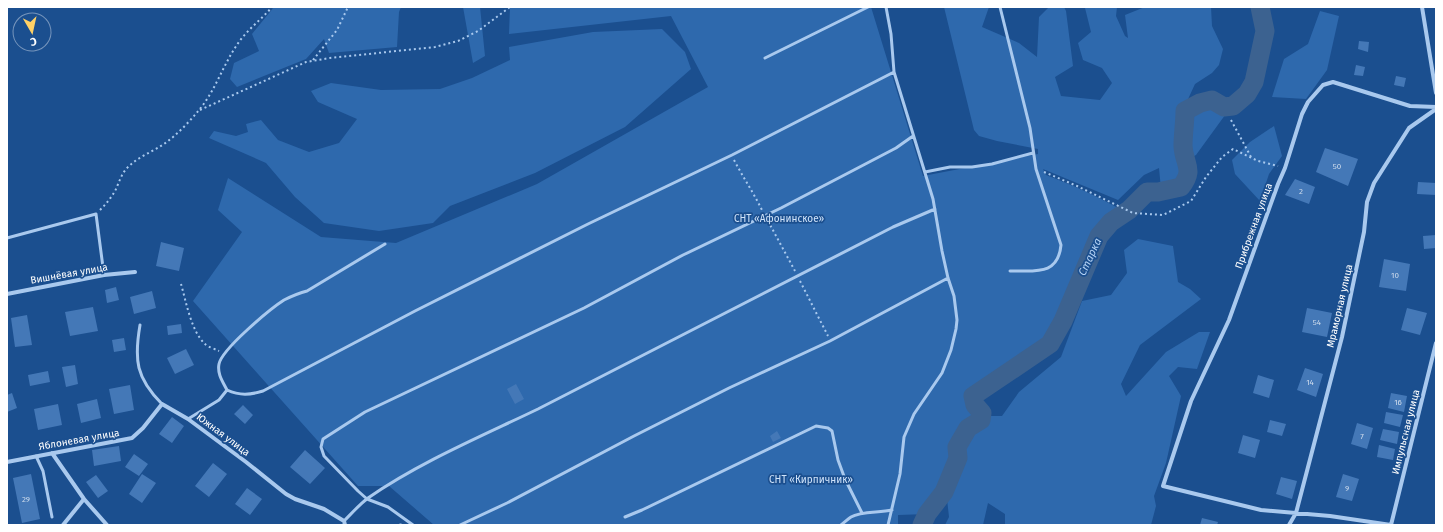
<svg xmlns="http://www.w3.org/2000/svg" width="1443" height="532" font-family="'Fira Sans',sans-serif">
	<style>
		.green { fill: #2e69ad }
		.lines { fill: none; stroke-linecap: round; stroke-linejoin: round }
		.river { stroke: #3c6290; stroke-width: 19 }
		.building { fill: #4478b7 }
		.path { stroke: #a9c9ee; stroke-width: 2; stroke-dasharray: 2 3; stroke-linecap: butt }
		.service { stroke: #a9c9ee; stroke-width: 3 }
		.minor { stroke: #a9c9ee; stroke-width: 4 }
		.labels { text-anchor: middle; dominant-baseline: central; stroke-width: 3.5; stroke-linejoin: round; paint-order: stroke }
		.number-label { font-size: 8px; fill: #d0dded }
		.park-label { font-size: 10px; fill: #cfe3fa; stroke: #1b4f8f }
		.street-label { font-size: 10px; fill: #fff; stroke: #1b4f8f }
		.water-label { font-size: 11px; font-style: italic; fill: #b5d3f5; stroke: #1b4f8f }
	</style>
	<rect width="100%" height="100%" fill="#1b4f8f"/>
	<path class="green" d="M274,7h127l-2,5 -2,35 -68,6 -5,-14 -18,20 -69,28 -7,-8 4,-16 25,-12 -7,-17z
		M463,7h17l5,49 -12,7z
		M510,7h361l52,169 115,-22v-5l-41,-8 -18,-5 -5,-6 -30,-123h45l-7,20 37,16 18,14 2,-40 10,-10h15l2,4 7,55 -18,11 6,19 39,4 12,-17 -10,-15 -19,-8 -5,-17 13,-11 -6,-24 2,-1h30l-1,9 9,20 3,2 -3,-23 20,-8h66l1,19 11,23 -4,16 -7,8 -17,11 -12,26 -4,41 7,18 -1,9 -5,7 -19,4 -2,-21 -15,7 -26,25 -75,-31 3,6c26,10 52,21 77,36l-15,10 -12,11 -14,33 2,5 -21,51 -13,23 -77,52 2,9 7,8 -1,7 -13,8 -11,19 1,11 -14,34 -17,22 -29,1v10h-464l-45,-39h-31l-165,-185 49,-69 -24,-22 10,-32 93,59 75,6 141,-59 171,-97 -37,-71 -162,18z
		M1320,11l19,5 -12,54 -21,29 -34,-2 12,-38 24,-15z
		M662,29l23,23 6,17 -66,58 -90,46 -85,33 -17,17 -54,8 -55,-8 -29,-26 -29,-34 -57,-25 5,-7 22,5 12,-4 -2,-8 15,-4 17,20 31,12 30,-9 18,-24 -39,-17 -7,-11 20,-8 50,7 59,-1 32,-11 38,-18 -1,-13 84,-15z
		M1212,101l16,10 -32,44 -6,3 -6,-12 2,-34 16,-8z
		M1274,126l8,30 -13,18 -9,27 -25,-27 -3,-14 18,-18z
		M1138,239l35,7 5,36 12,7 11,10 -61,46 -19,39 5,12 40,-44 33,-20h11l-13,37 -19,-2 -9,9 12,20 -15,67 -12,33 2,10 -5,19h-146v-11l-17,-11 -5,22h-38l4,-8 -2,-18 17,-40 -3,-9 12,-17 18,-17h11l17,-24 42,-35 21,-56 29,-6 16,-22 -3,-23z"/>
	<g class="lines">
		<path class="river" d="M922,525l5,-11 17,-22 14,-34 -1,-11 11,-19 13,-8 1,-7 -7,-8 -2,-9 77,-52 13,-23 36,-85 12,-14 18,-12 18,-18h11l23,-5c14,-18 3,-22 2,-41 0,-11 2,-24 2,-35l15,-8 12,-3 12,7 9,-1 14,-12 7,-12 11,-51 -5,-24"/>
	</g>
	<path class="building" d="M1359,41l10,1 -1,10 -10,-3z
		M1356,65l9,2 -2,9 -9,-1z
		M1396,76l10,2 -2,9 -10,-2z
		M1325,148l33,11 -10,27 -32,-14z
		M1295,179l20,8 -6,17 -24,-9z
		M1418,182l18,1v12l-19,-1z
		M1436,235v13l-12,1 -1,-13z
		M161,242l23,6 -5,23 -23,-5z
		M1384,259l26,5 -4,27 -27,-4z
		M116,287l3,13 -12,3 -2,-13z
		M152,291l4,17 -22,6 -4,-17z
		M93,307l5,24 -28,5 -5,-24z
		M1307,308l25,5 -5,24 -25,-5z
		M1407,308l20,5 -7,22 -19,-5z
		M27,315l5,30 -17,2 -4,-29z
		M181,324l1,9 -14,2 -1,-9z
		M124,338l2,12 -12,2 -2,-12z
		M186,349l8,16 -19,9 -8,-16z
		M75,365l3,19 -12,3 -4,-20z
		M1305,368l18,6 -7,23 -19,-7z
		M48,371l2,11 -20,4 -2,-11z
		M1258,375l16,5 -5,18 -16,-5z
		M516,384l8,15 -9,5 -8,-15z
		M130,385l4,25 -20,4 -5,-25z
		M12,393l5,15 -10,4v-17z
		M1391,393l16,3 -3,16 -16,-4z
		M97,399l4,19 -20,5 -4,-19z
		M58,404l4,21 -24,5 -4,-21z
		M243,405l10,10 -8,9 -11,-10z
		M1386,412l17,3 -3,12 -16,-4z
		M172,417l12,9 -12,17 -13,-9z
		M1270,420l16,4 -4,12 -15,-4z
		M1357,423l16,5 -6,21 -16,-5z
		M1383,429l16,3 -2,12 -17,-4z
		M777,431l4,7 -8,4 -3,-6z
		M1243,435l17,5 -5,18 -17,-5z
		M1379,445l16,4 -2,11 -16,-3z
		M119,446l2,15 -27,5 -2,-16z
		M305,450l20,18 -15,16 -20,-17z
		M134,454l14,10 -9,12 -14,-9z
		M213,463l14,11 -18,23 -14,-11z
		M31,474l9,45 -18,4 -9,-45z
		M142,474l14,9 -14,20 -13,-9z
		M1343,474l16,5 -7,22 -16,-4z
		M96,475l12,16 -10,7 -12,-16z
		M1281,477l16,4 -5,18 -16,-5z
		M247,488l15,11 -12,16 -15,-11z
		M1202,518l16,4 -1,3h-17z"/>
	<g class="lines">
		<path class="path" d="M313,60l24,-30 11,-23
			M200,110l106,-48 24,-4 105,-11 23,-6 20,-10 32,-24
			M1231,120l20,37
			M734,160c9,17 19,32 28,50
			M1044,172l33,14 56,27 30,2 28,-14 15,-24 16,-20 11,-8 25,12 20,5
			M100,210c6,-6 11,-12 15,-19 4,-8 6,-17 13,-24 10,-10 24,-15 36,-23 13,-9 25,-22 35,-34 17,-20 24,-46 40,-68 9,-13 23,-23 33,-35
			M768,221l27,50
			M800,281l28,55
			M181,284c5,17 10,47 24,60 3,3 10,5 14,7"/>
		<path class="service" d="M886,7l5,27 3,38 39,127 9,52 6,27 6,18 3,24 -1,9 -5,21 -9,23 -28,41 -10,23 -4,37 -12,51
			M1000,7l30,121 6,41 25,76c-3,32 -28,25 -51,26
			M765,58l103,-51
			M925,172l25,-5h22l20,-3 41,-11
			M7,238l89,-24 8,61
			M140,325c-6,35 -4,53 22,79
			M227,390c13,6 23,5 36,1l152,-80 173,-87 144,-69 162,-83
			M188,419l31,-19 8,-10c-4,-8 -10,-16 -8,-26 3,-15 51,-55 65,-64 8,-4 15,-7 23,-9l78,-47
			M36,456l7,15 9,46
			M625,517l17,-7 174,-84 12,2 4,3 6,29 7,19 17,34
			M344,521c8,-8 16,-17 24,-23 52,-36 114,-62 170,-89l355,-182 42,-18
			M400,525h1
			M413,525l-25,-18 -21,-8 -9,-8 -34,-35 -3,-9 2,-8 42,-27 219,-104 99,-53 98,-47 71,-37 44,-23 17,-12
			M460,525l47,-22 127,-67 95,-48 101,-47 118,-63
			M841,525c4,-3 7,-6 10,-8 10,-6 28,-4 41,-7"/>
		<path class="minor" d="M1422,7l14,86
			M7,294l97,-19 31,-3
			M52,453l32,46 23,26
			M7,462l125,-24 11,-10 19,-24 26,15 58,43 40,32 9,5 29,10 20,12 1,4
			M63,525l21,-26
			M1289,525l7,-12 46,-176 22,-105 3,-30 7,-19 35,-55 27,-19
			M1391,525l-61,-9 -69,-6 -98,-24 28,-85 38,-81 49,-136 7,-16 17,-54 6,-12 15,-17 10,-3 77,24 26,1
			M1391,525l45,-182"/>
	</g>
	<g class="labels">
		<g class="number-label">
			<text x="1337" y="166">50</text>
			<text x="1301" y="191">2</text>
			<text x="1395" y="275">10</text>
			<text x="1317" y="322">54</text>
			<text x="1310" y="382">14</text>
			<text x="1398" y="402">16</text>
			<text x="1362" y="436">7</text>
			<text x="1347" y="488">9</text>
			<text x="26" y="499">29</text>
		</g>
		<g class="park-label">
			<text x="779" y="219">СНТ «Афонинское»</text>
			<text x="811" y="480">СНТ «Кирпичник»</text>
		</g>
		<g class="street-label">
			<text transform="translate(1254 226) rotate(-70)">Прибрежная улица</text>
			<text transform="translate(69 274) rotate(-10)">Вишнёвая улица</text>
			<text transform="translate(1340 306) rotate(-77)">Мраморная улица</text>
			<text transform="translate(1406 432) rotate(-76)">Импульсная улица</text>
			<text transform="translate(223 435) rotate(37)">Южная улица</text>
			<text transform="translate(79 440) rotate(-10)">Яблоневая улица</text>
		</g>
		<g class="water-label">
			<text transform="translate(1090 257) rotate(-65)">Старка</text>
		</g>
	</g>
	<rect width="1443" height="532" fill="none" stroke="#ffffff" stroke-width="16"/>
	<g transform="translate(32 32) rotate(171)"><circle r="19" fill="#1b4f8f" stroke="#7695bc"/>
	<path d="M0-3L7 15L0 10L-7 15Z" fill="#ffd166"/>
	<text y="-6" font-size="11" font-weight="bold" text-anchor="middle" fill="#ffffff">С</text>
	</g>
</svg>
